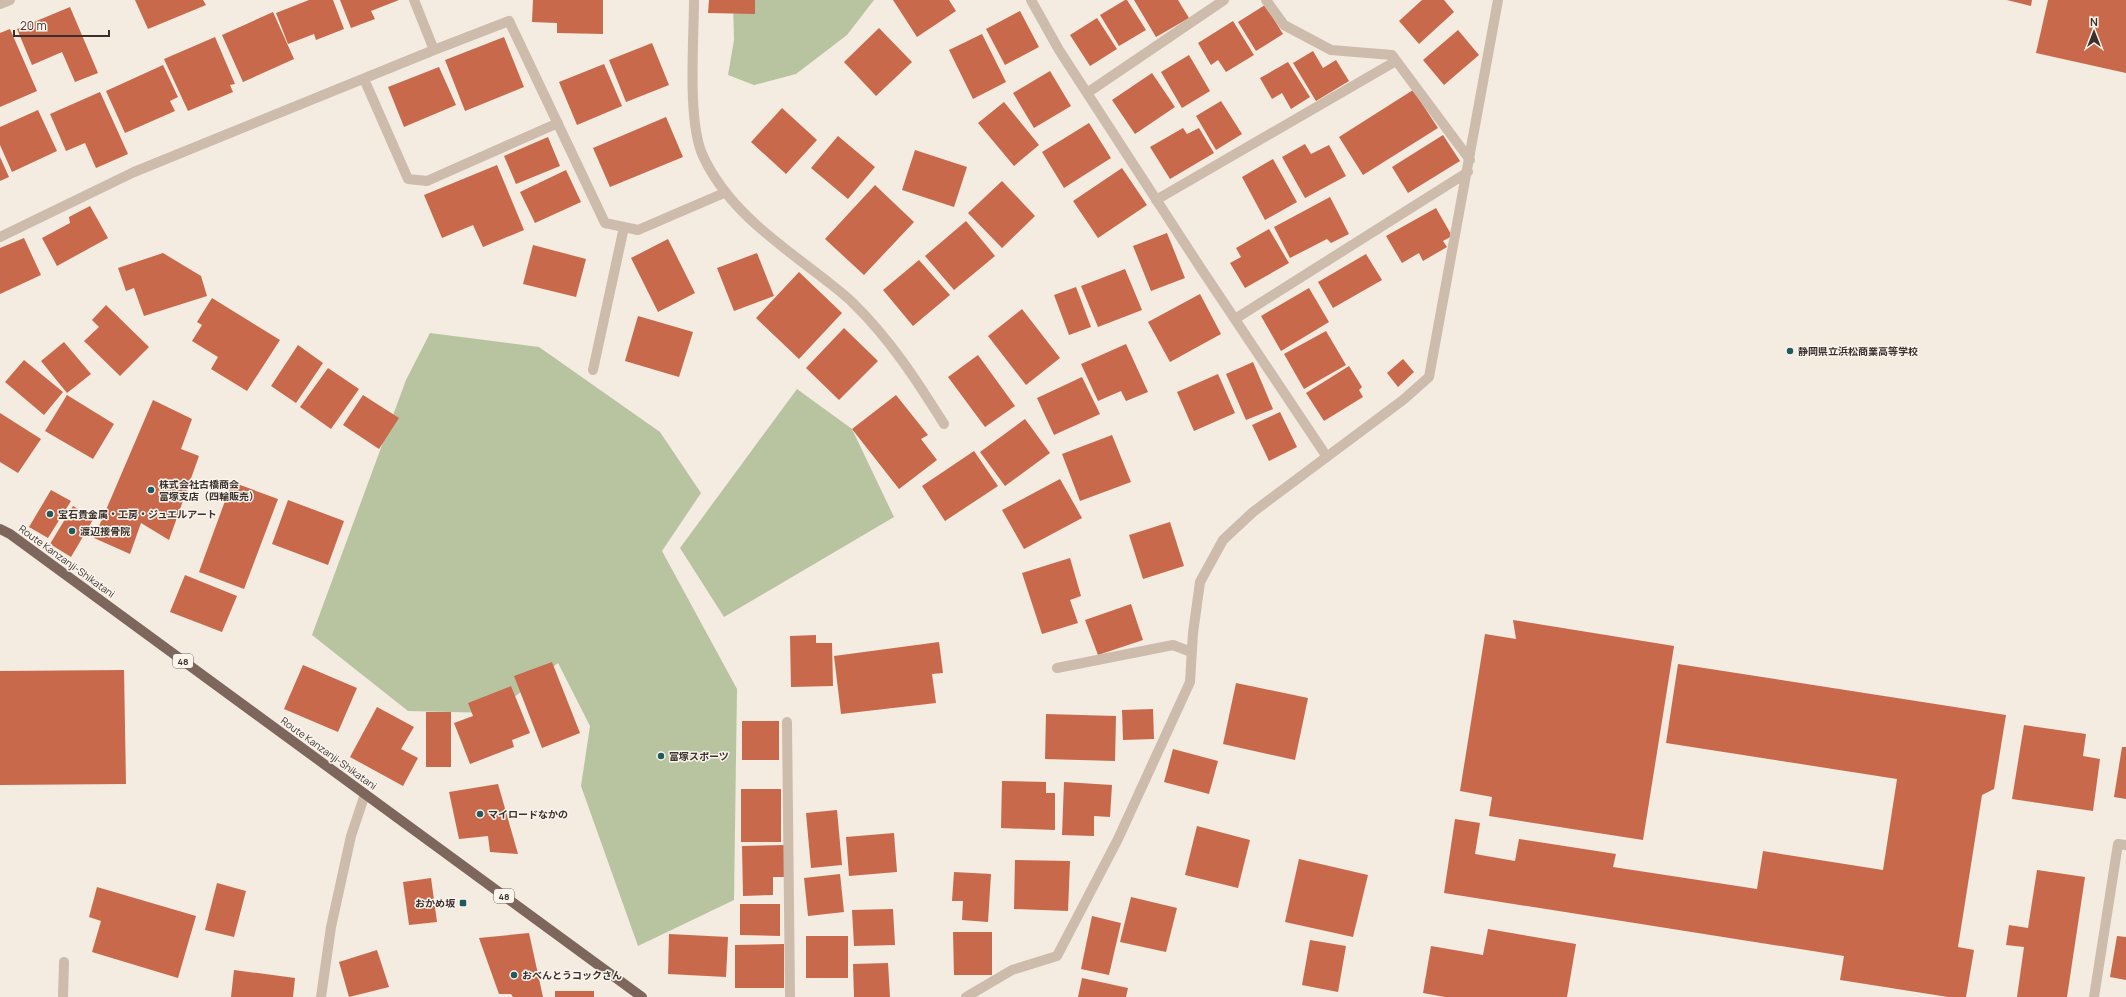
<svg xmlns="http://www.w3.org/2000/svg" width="2126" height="997" font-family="Manrope,'Noto Sans JP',sans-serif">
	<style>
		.green { fill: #b8c4a0 }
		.building { fill: #c8694b }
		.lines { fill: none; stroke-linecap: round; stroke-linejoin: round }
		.minor { stroke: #cdbbac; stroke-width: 10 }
		.major { stroke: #7d675c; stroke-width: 10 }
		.poi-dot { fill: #1f5a5e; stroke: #fbf5ee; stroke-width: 1.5 }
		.labels { text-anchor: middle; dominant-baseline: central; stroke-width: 3; stroke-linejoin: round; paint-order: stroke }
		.shield { fill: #fbf5ee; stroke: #756b66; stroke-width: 1 }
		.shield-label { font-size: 9px; font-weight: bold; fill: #3b302b }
		.poi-label { font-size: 10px; font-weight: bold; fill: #3b302b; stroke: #fbf5ee; text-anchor: start }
		.street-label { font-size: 10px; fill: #3b302b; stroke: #fbf5ee }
	</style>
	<rect width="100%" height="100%" fill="#f4ebe1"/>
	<path class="green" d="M733,0h141l-27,35 -51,39 -42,11 -26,-10 6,-35z
		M430,333l109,14 121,85 41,61 -39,58 75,138 -3,211 -96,46 -57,-160 9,-60 -32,-63 -64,50 -86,-2 -96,-76 94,-255z
		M797,389l55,40 42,88 -170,100 -44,-69z"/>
	<path class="building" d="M135,0h68l3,5 -58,24z
		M309,0h24l11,29 -28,11 -2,-6 -26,10 -12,-31z
		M340,0h59l-28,11 4,8 -24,9z
		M533,0h70v34l-46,-1v-10l-25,-1z
		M709,0h46v14l-47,-1z
		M893,0h56l7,11 -39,26z
		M1125,0h2l19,30 -27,16 -19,-31z
		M1134,0h44l11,18 -33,19z
		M1422,0h22l10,12 -35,32 -20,-23z
		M2007,0h25l-1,6z
		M2048,0h78v73l-90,-20z
		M1265,5l18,29 -27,17 -18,-29z
		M70,7l28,66 -23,9 -13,-30 -30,13 -15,-36z
		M1020,11l19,36 -34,18 -19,-36z
		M273,12l21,47 -51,23 -21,-47z
		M1097,18l20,31 -27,17 -20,-31z
		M1233,21l21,34 -28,17 -8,-12 -7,5 -13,-22z
		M879,28l33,34 -36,34 -32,-34z
		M10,29l27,62 -37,16v-74z
		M1458,30l21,25 -35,30 -21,-25z
		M982,34l24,48 -33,17 -24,-49z
		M215,37l20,47 -5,1 3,7 -45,19 -24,-52z
		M504,37l20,50 -59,24 -20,-51z
		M652,43l17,42 -43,17 -17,-42z
		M1313,51l10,17 13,-8 13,21 -33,20 -23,-38z
		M1189,55l21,36 -28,17 -21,-36z
		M1288,62l22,35 -19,12 -9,-16 -10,6 -12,-21z
		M604,64l18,42 -45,19 -18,-43z
		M163,65l15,32 -8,4 5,10 -50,22 -19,-42z
		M439,67l17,38 -52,22 -16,-40z
		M1050,71l21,35 -37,22 -21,-35z
		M1152,73l23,34 -40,27 -23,-34z
		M1413,90l25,38 -75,47 -24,-38z
		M100,92l28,62 -32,14 -11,-25 -19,8 -16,-37z
		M1221,101l21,33 -26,16 -20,-34z
		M1004,102l35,43 -25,21 -36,-43z
		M782,108l35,32 -31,34 -35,-32z
		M38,110l19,41 -45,21 -12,-27v-18z
		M666,117l17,40 -73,30 -17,-39z
		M1089,123l22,35 -47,30 -22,-36z
		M1183,128l4,6 12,-6 15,25 -44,26 -20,-32z
		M1443,135l17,26 -52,32 -16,-26z
		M838,136l37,31 -27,32 -37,-31z
		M548,137l12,29 -44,18 -12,-28z
		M1305,144l6,10 18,-9 17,31 -41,22 -23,-41z
		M915,150l52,17 -13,40 -52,-17z
		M0,157l9,20 -9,4z
		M1273,159l24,43 -32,18 -23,-43z
		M497,165l27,65 -41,17 -10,-22 -31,13 -18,-43z
		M1122,168l25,37 -49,33 -25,-37z
		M566,170l15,32 -46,21 -15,-31z
		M1002,181l33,35 -33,32 -34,-35z
		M875,185l39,37 -50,53 -39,-36z
		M1330,197l19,37 -18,9 -4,-4 -37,19 -16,-31z
		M90,206l18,32 -51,28 -15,-28 28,-15 -1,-6z
		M1436,208l16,28 -9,5 4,6 -24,14 -4,-8 -17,10 -16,-27z
		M966,221l29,35 -41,34 -29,-34z
		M1269,229l20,34 -44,25 -15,-25 11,-6 -5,-9z
		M1167,233l18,45 -34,13 -18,-45z
		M24,238l17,37 -41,19v-46z
		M668,239l27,54 -37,19 -27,-54z
		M533,245l53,14 -10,38 -53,-13z
		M163,253l38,23 6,20 -63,20 -10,-28 -8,3 -8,-23z
		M757,253l17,43 -40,15 -17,-43z
		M1366,254l16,26 -49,28 -15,-26z
		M919,260l31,35 -37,31 -30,-36z
		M1125,269l17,41 -44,17 -17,-41z
		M799,272l43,41 -43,46 -43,-41z
		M1076,287l15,40 -22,8 -15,-40z
		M1309,288l20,34 -48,29 -20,-35z
		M1200,294l21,40 -51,28 -22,-40z
		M212,298l68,42 -33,51 -36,-22 7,-12 -26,-16 10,-16 -5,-3z
		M106,305l43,42 -29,29 -36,-35 15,-14 -7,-7z
		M1022,309l38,49 -34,27 -38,-49z
		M638,316l55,16 -14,45 -54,-16z
		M844,328l34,33 -39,39 -33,-32z
		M1326,331l20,34 -42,24 -20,-35z
		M64,342l27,32 -24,19 -26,-32z
		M1126,344l22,48 -22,9 -5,-10 -23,10 -17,-37z
		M298,345l25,18 -27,40 -25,-17z
		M978,355l37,51 -30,21 -37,-50z
		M1403,359l11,13 -16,15 -11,-14z
		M24,360l39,32 -19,23 -39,-33z
		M1253,362l20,47 -27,11 -20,-46z
		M1349,366l13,21 -3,3 4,7 -39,24 -18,-28z
		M328,368l31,21 -28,40 -31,-22z
		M1218,374l17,39 -41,18 -17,-39z
		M1082,377l18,37 -46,21 -17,-37z
		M67,395l47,29 -21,35 -48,-28z
		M363,395l36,23 -20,31 -36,-24z
		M896,395l32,40 -7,4 16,21 -38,29 -47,-60z
		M153,400l39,19 -11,30 18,7 -30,84 -28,-17 -11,31 -36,-16z
		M1280,412l17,35 -28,14 -17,-36z
		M0,413l41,26 -23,34 -18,-11z
		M1025,419l25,34 -45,33 -25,-34z
		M1112,435l19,47 -51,19 -18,-47z
		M974,451l24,35 -53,35 -23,-35z
		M1060,479l22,39 -58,31 -22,-39z
		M232,482l46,17 -34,90 -45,-17z
		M51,490l20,11 -23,37 -19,-11z
		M288,500l56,21 -16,44 -56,-21z
		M73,506l21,12 -23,39 -21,-13z
		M1170,522l14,44 -41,13 -14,-44z
		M1070,558l11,38 -11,4 8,23 -36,11 -20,-61z
		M185,575l52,21 -15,36 -52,-20z
		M1131,604l12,36 -45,15 -13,-35z
		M1513,620l161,26 -31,194 -154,-24 3,-19 -32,-6 25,-157 31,5z
		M816,635v8h16l1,43 -42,1 -1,-51z
		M939,642l4,31 -11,1 4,29 -95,11 -7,-58z
		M552,662l28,71 -38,15 -28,-72z
		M1678,664l328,51 -12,74 -12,6 -24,152 16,3 -8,47h-18l-108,-17 4,-24 -400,-63 11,-74 25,4 -5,31 40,7 4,-22 97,15 -3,13 144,22 6,-38 120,19 14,-91 -231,-36z
		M303,665l54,23 -19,44 -54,-23z
		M124,670l2,114 -126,1v-114z
		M1236,683l72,15 -13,62 -72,-16z
		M511,686l19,47 -18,7 2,7 -44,17 -16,-41 19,-7 -5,-13z
		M377,707l37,20 -13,22 17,9 -15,28 -53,-29z
		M1153,709l1,30 -31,1 -1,-30z
		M426,712h25v55h-25z
		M1046,714l70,2 -1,45 -70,-2z
		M742,721h37v39h-37z
		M2024,725l62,9 -3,22 17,3 -7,52 -81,-12z
		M2122,747h4v52l-12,-2z
		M1173,749l45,12 -9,33 -45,-12z
		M1002,781l44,1v11h9v37l-54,-2z
		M1064,782l48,3 -2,32 -16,-1v20l-32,-1z
		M498,784l20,70 -28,-2 -2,-16 -29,3 -10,-47z
		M741,789h40v53h-40z
		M837,810l5,55 -31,3 -5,-55z
		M1197,826l53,14 -12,48 -53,-13z
		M894,833l3,39 -48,4 -3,-39z
		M785,845l1,32h-13v18l-30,1 -1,-50z
		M1299,859l69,16 -15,62 -68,-15z
		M1015,860l55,1 -2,50 -54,-2z
		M2037,870l48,7 -18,120h-50l7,-50 -18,-2 3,-20 19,3z
		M954,872l37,2 -3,48 -26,-2 1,-19h-11z
		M840,874l4,38 -36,4 -4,-38z
		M431,878l6,44 -28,3 -6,-43z
		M217,883l29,8 -12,46 -29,-7z
		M97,887l99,29 -18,62 -86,-26 9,-31 -12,-4z
		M1131,897l46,11 -11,44 -46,-10z
		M740,904h40v32l-40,-1z
		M893,909l2,36 -41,1 -2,-36z
		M1092,916l29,7 -12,52 -28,-6z
		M1488,929l88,15 -9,53h-122l-22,-4 8,-47 52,9z
		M953,932h39v43h-38z
		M529,933l14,64h-30l-2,-3h-12l-20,-56z
		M669,934l59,3 -2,40 -58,-3z
		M806,936h42v42h-42z
		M2117,936l9,1v43l-16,-3z
		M1310,940l36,6 -8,46 -36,-7z
		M784,944v44h-49v-43z
		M377,950l12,37 -40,10 -10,-35z
		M888,963l2,34h-36l-1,-33z
		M234,970l61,8 -2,19h-62z
		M1082,978l46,10 -2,9h-48z
		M555,991h39v6h-39z"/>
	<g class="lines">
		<path class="minor" d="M414,0l20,50 75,-29 96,202 33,7 86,-37
			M694,0c0,40 -7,122 9,156 25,54 75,87 120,122 10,8 21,16 30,25 37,36 64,78 91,121
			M1031,0l28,50 141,217 127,190
			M1266,0l18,25 47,25 61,5 78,105
			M0,4l10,-4
			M364,79l44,100 19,2 131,-58
			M1087,93l137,-93
			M1156,200l240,-139
			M0,237l134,-65 300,-122
			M1235,319l233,-147
			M593,370l31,-143
			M1057,668l116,-23 18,7
			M787,722l3,275
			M63,997l1,-35
			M321,997l10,-70 20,-91 14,-42
			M966,997l46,-27 45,-14 61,-117 72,-157 3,-49 7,-51 23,-42 30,-28 150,-112 26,-23 69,-377
			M2094,997l24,-153 8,1"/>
		<path class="major" d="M0,529l10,5 632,463"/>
	</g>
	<g class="poi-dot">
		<circle cx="1790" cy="351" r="4"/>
		<circle cx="151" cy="490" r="4"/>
		<circle cx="50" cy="514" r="4"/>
		<circle cx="72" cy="531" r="4"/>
		<circle cx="661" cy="756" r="4"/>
		<circle cx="480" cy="814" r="4"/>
		<rect x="459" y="899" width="8" height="8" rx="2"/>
		<circle cx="514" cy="975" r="4"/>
	</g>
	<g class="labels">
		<g class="shield">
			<rect x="173" y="654" width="20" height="14" rx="3"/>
			<rect x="494" y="889" width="20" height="14" rx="3"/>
		</g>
		<g class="shield-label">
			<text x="183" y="661">48</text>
			<text x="504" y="896">48</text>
		</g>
		<g class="poi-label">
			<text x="1798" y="351">静岡県立浜松商業高等学校</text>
			<text x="159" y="484">株式会社古橋商会<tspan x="159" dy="12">富塚支店（四輪販売）</tspan></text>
			<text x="58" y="514">宝石貴金属・工房・ジュエルアート</text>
			<text x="80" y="531">渡辺接骨院</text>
			<text x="669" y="756">富塚スポーツ</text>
			<text x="488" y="814">マイロードなかの</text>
			<text x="455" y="903" text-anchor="end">おかめ坂</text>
			<text x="522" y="975">おべんとうコックさん</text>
		</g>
		<g class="street-label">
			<text transform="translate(67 561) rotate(36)">Route Kanzanji-Shikatani</text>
			<text transform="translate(329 753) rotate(36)">Route Kanzanji-Shikatani</text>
		</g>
	</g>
	<g transform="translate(2094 32)" stroke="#fbf5ee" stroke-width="3" paint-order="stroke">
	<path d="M0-3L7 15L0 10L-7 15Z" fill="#3b302b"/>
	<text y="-6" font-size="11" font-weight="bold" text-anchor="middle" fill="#3b302b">N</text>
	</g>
	<path d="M14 30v6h95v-6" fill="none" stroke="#3b302b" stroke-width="2"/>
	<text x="20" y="30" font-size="12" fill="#3b302b" stroke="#fbf5ee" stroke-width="3" paint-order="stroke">20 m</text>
</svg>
